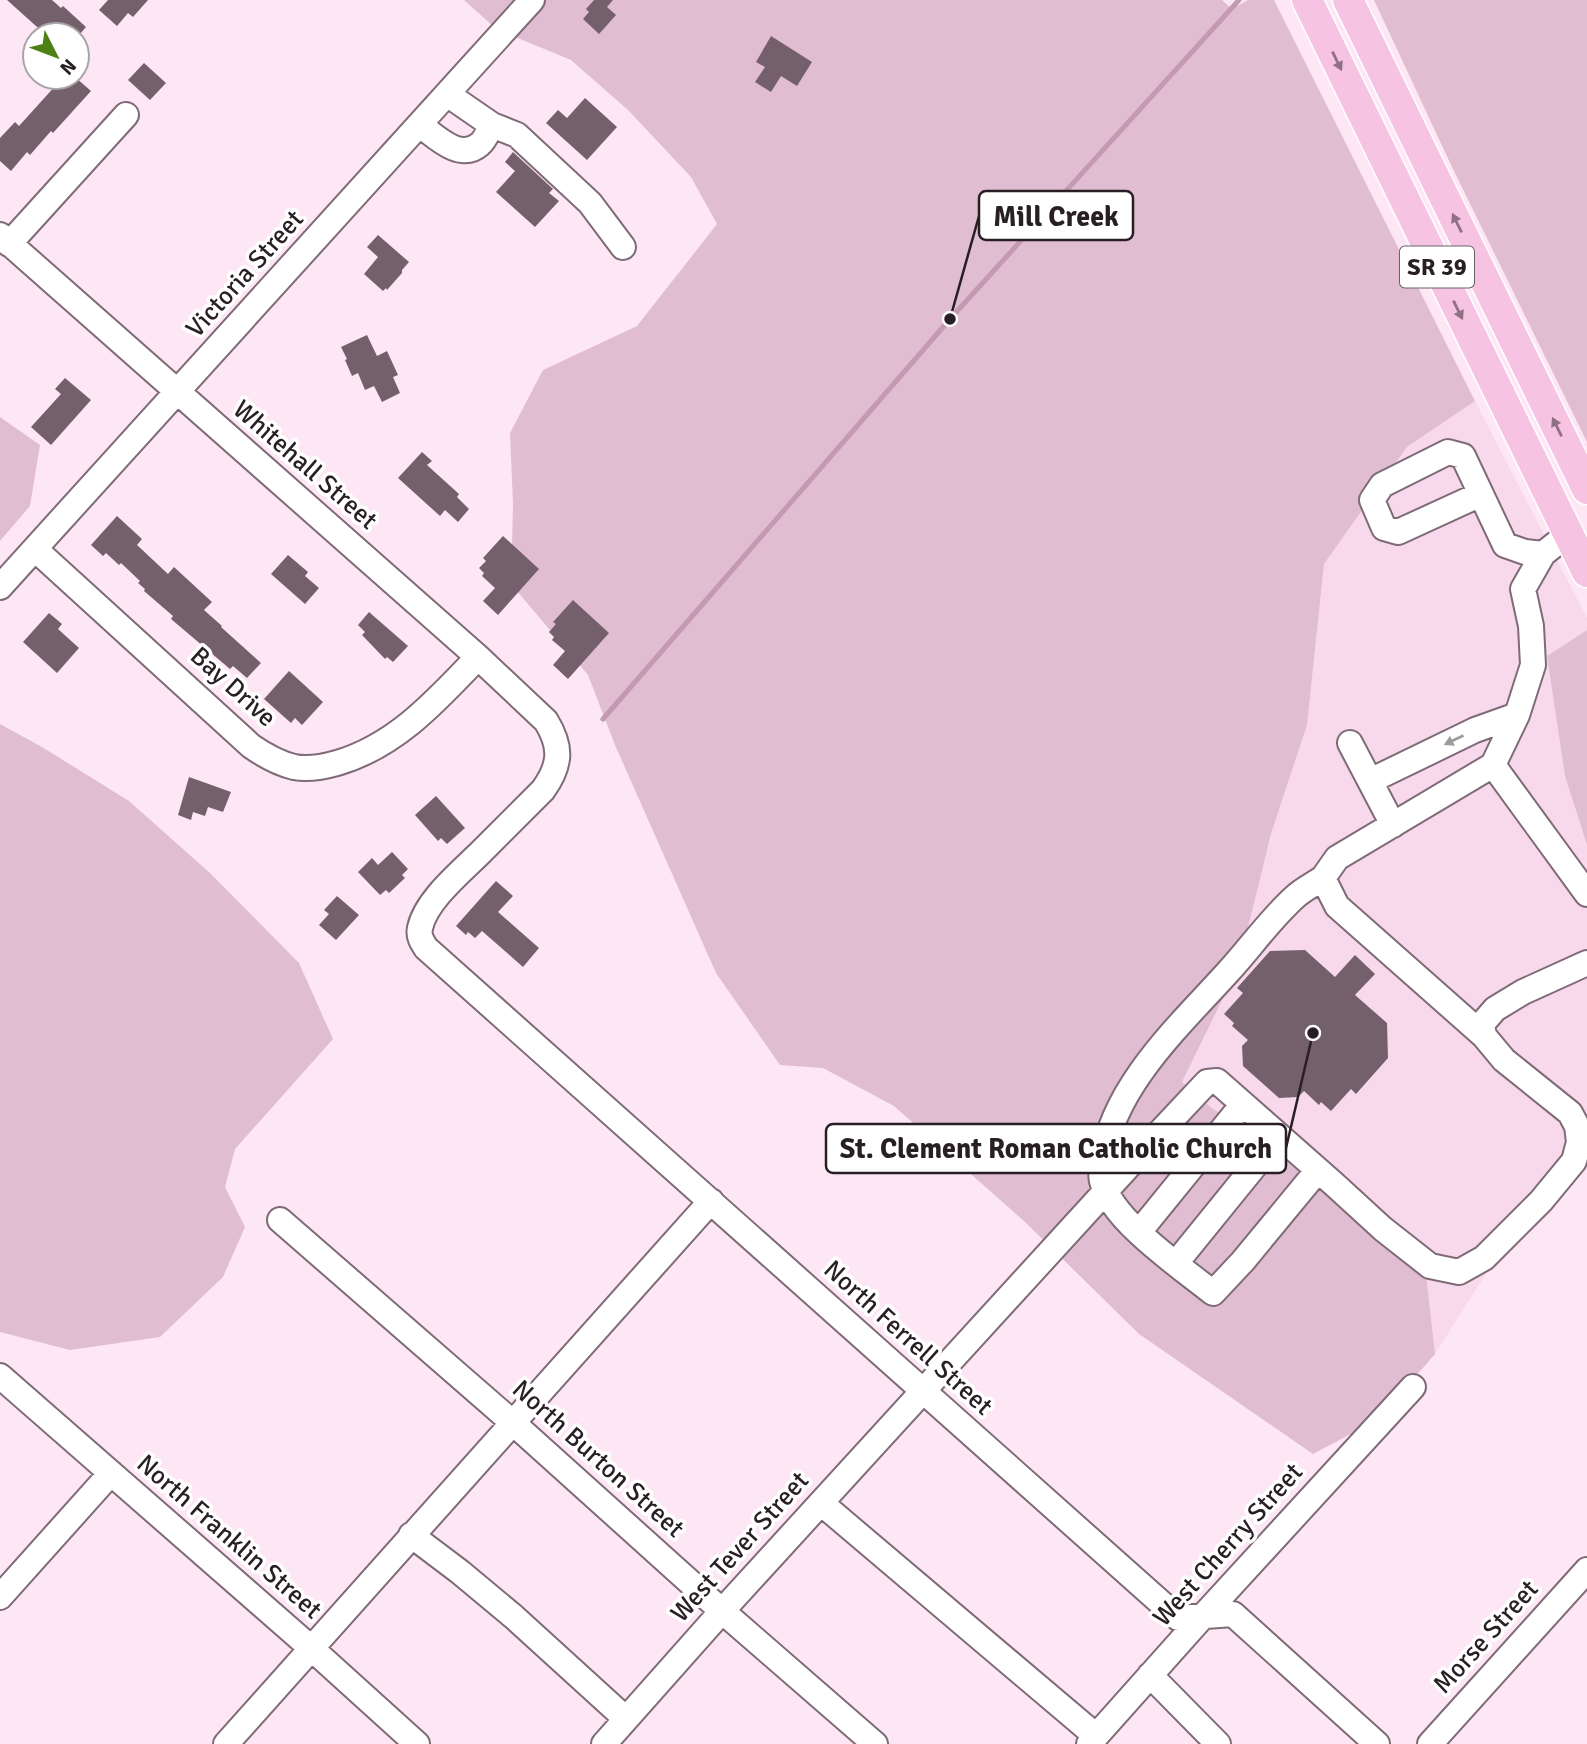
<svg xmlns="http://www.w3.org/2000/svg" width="1587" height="1744" font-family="Signika,sans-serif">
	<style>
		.built { fill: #f7d9eb }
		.green { fill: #e1bdd2 }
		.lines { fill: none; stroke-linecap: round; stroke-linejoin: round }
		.stream { stroke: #c49ab3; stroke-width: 5 }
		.building { fill: #73606b }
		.minor-casing { stroke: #7f6b77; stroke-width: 28 }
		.major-casing { stroke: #fff; stroke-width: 33 }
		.minor { stroke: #fff; stroke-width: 24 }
		.major { stroke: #f7c3e3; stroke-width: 30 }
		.oneway { fill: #907184 }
		.oneway2 { fill: #9e9a9c }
		.labels { text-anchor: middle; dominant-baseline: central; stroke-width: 7; stroke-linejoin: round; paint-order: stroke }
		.shield { fill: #fff; stroke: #686266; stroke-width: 2 }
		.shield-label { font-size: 24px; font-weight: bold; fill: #281f24 }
		.street-label { font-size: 26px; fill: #281f24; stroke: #fff }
		.leader { fill: none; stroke: #281f24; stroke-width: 2.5 }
		.callout-dot { fill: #281f24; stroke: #fff; stroke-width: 2.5 }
		.callout { fill: #fff; stroke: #281f24; stroke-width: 2.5 }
		.callout-label { font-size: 28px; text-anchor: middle; font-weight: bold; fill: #281f24 }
	</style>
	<rect width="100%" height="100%" fill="#fee7f4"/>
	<path class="built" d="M1475,401l112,217v12l-40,26 18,120 22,69v319l-91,94 -61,96 -10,-90 -149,-120 -63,-35 -31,-27 43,-88 21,-58 25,-102 36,-109 17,-161 83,-117z"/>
	<path class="green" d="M464,0h54l-24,27z
		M546,0h676l10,9 16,-9h26l201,401 -68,46 -83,117 -17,161 -36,109 -25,102 -21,58 -43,88 31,27 63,35 149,120 10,90 -20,23 -3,-3 -48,53 -51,27 -174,-120 -114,-112 -131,-116 -71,-38 -43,-3 -64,-92 -101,-228 -27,-70 -77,-91 2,-79 -3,-72 33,-63 94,-44 80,-102 -26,-47 -63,-67 -57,-50 -58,-24z
		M1374,0h213v442l-135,-275z
		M0,417l40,28 -10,61 -30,35z
		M1587,630v215l-22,-69 -18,-120z
		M0,724l42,23 87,54 81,72 89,90 34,76 -98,110 -10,38 20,40 -22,50 -63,60 -90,13 -70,-18z"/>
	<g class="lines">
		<path class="stream" d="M603,719l347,-400 289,-319"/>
	</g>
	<path class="building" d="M7,0h45l9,8 2,-2 23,21 -7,8h-33z
		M108,0h40l-15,17 -5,-4 -11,13 -18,-16z
		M594,0h19l-6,7 9,8 -17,19 -16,-15 6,-7 -3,-3z
		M771,36l41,26 -15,24 -16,-10 -10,16 -16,-10 10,-15 -9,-5z
		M144,63l22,20 -16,17 -22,-20z
		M72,77h3l16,14 -38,42 -2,-2 -21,24 -3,-3 -16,19 -11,-10v-23l15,-16 4,4 38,-42 5,4z
		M585,98l32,29 -30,33 -41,-37 12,-13 9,8z
		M513,152l40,37 -4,4 10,8 -24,26 -39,-35 19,-21 -10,-9z
		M378,235l31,27 -7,8v3l-15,17 -1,-2 -3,3 -19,-17 14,-17 -11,-10z
		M367,335l10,21 10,-5 11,24 -5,2 7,16 -18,9 -8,-16 -9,4 -7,-17 -6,3 -7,-16 2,-1 -6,-12z
		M65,378l26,22 -40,45 -20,-18 30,-33 -6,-5z
		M422,452l10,9 -5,4 32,29 -2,3 12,12 -11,13 -13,-12 -5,6 -42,-38z
		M117,516l25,23 -5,6 31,29 6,-7 38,35 -8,8 18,16 -1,1 40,36 -14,15 -14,-12 -3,3 -59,-50 2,-3 -29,-25 1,-2 -7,-6 2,-2 -19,-18 -2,2 -13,-12 -3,3 -12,-11z
		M503,536l36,33 -41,46 -15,-14 12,-13 -13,-12 2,-3 -5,-5 7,-7 -3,-3z
		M288,555l20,17 -3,4 14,12 -14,16 -34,-30z
		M573,600l36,33 -41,46 -15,-14 12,-14 -13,-11 2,-3 -5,-5 7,-8 -3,-2z
		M369,612l39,34 -15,16 -6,-5 -2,2 -23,-24 3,-3 -7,-7z
		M49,613l13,11 -4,5 21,19 -22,25 -34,-31z
		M289,671l34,31 -21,23 -7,-7 -4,5 -27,-24z
		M189,777l42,15 -8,20 -15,-5 -3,9 -12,-4 -2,8 -13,-5z
		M436,796l29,32 -18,16 -6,-6 -3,3 -23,-26z
		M392,852l16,17 -6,6 3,3 -16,15 -3,-3 -6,5 -22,-23 14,-14 6,7z
		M496,881l17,15 -15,16 41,36 -16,19 -41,-36 -7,7 -7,-6 -2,3 -10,-9z
		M337,896l22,19 -23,25 -17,-15 10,-11 -5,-4z
		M1305,950l30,27 20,-22 20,19 -20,21 32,28 1,35 -32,36 -5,-5 -20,22 -10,-9 -2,3 -15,-14 -6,6 -19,1 -36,-32 -1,-20 6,-6 -16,-14 2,-3 -10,-9 19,-21 -6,-5 33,-37z"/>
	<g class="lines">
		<defs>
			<path id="minor" d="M447,94l45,31 25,10 73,68 33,44
				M420,125c15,11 40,37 60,19 5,-4 9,-14 12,-19
				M0,235l478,422 68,64c16,26 15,44 -3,69 -20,20 -41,41 -62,62 -19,19 -55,48 -61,76 -2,8 2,14 6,20l752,670 55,-4 144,130
				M9,244l117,-129
				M1481,494l-83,38 -14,-4 -12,-28 10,-15 66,-33 15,4 42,89 20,7 18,2
				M1568,534l-25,20 -20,35 8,37 2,39 -16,50 -24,50 94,129
				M35,549l216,197c13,9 27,17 43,21 15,3 29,0 43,-4 59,-17 100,-63 141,-106
				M0,587l532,-587
				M1350,743l43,82
				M1370,781l105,-51 42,-15
				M1484,1036l-147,-130 -14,-28 14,-20 156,-93
				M1318,1170l-75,91 -30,32c-32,-26 -101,-72 -111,-112 -2,-7 0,-15 1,-22 10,-73 78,-135 125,-187 23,-25 43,-54 68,-76 8,-7 18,-12 27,-18
				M280,1220l232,202 210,189 153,133
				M1139,1232l104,-128
				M1176,1263l103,-127
				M0,1376l311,272 106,96
				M821,1503l275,233
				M411,1535l49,37 54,45 112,102
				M0,1597l111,-124
				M1150,1675l68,69
				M226,1744l485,-543
				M604,1744l118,-133 424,-464 61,-65 10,-1 118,104 48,44 47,37 29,6 25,-14 57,-57 33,-40 5,-19 -2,-16 -7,-13 -66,-53 -20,-24 -2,-12 13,-15 28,-17 64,-29
				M1089,1744l115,-129 209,-228
				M1430,1744l157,-174"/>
			<path id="major" d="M1307,0l280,572
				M1348,0l239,489"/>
		</defs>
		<use href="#minor" class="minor-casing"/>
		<use href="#major" class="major-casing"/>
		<use href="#minor" class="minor"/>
		<use href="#major" class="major"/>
	</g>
	<defs><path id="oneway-solid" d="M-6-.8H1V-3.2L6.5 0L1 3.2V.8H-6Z" transform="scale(1.75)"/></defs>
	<g class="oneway">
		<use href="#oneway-solid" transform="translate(1337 61) rotate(64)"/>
		<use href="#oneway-solid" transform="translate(1457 223) rotate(-116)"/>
		<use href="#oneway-solid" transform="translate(1458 310) rotate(64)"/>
		<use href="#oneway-solid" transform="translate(1557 427) rotate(-116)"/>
	</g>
	<use class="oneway2" href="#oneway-solid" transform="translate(1454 740) rotate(154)"/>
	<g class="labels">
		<rect class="shield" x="1400" y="246.5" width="74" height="41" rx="5"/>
		<g class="shield-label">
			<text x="1437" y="267">SR 39</text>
		</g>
		<g class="street-label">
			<text transform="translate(245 274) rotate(-48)">Victoria Street</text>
			<text transform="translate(305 465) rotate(41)">Whitehall Street</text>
			<text transform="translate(233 687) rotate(42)">Bay Drive</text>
			<text transform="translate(908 1338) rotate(42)">North Ferrell Street</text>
			<text transform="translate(598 1459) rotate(42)">North Burton Street</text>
			<text transform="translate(229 1537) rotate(41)">North Franklin Street</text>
			<text transform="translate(1228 1545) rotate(-48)">West Cherry Street</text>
			<text transform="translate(740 1547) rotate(-48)">West Tever Street</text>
			<text transform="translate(1486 1637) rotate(-48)">Morse Street</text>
		</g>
	</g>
	<path class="leader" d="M950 319L979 216M1313 1033L1286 1148"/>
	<g class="callout-dot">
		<circle cx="950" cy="319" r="7"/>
		<circle cx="1313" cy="1033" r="7"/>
	</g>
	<g class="callout">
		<rect x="979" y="191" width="154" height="49" rx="7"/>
		<rect x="826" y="1124" width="460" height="49" rx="7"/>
	</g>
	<g class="callout-label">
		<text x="1056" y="226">Mill Creek</text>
		<text x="1056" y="1158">St. Clement Roman Catholic Church</text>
	</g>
	<g transform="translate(56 56) rotate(132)"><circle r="33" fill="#ffffff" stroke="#a9a5a7" stroke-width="2"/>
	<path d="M0-5L12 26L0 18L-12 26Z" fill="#4e8114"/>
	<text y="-10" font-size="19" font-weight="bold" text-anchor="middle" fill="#281f24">N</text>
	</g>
</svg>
